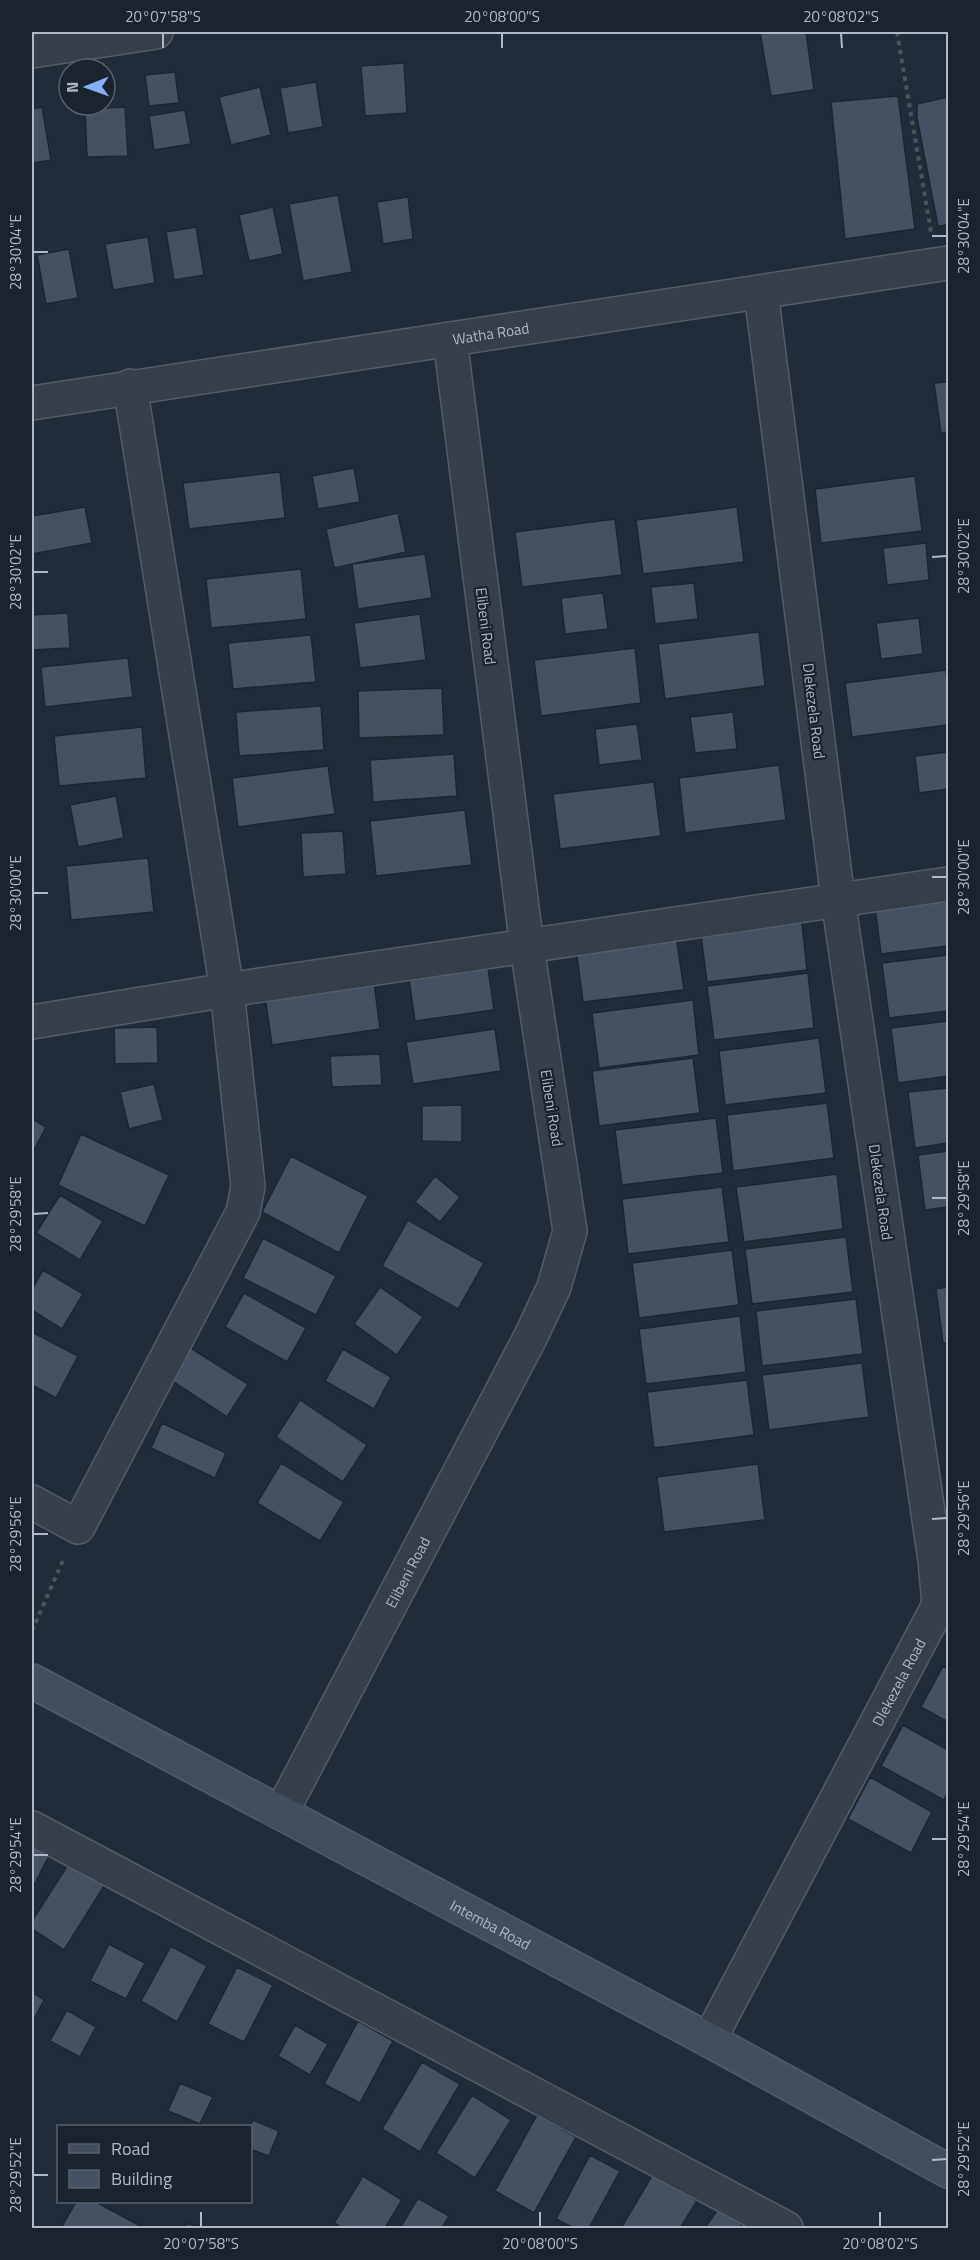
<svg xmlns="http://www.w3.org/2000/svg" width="980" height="2260" font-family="'Titillium Web',sans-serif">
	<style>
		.building { fill: #455161; stroke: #1d2530; stroke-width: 1.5 }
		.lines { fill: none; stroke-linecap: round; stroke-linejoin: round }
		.street-casing { stroke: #535b67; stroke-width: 36 }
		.secondary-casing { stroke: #535b67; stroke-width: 36 }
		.path { stroke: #435659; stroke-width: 4; stroke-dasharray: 4.5 4.5; stroke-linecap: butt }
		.street { stroke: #353e49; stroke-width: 33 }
		.secondary { stroke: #444d5c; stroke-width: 33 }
		.ticks { fill: none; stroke: #b0b8c6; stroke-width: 2 }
		.labels { text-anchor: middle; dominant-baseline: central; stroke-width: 4.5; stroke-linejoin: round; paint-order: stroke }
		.street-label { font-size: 15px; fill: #b0b8c6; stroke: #1b232e }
		.neatline { fill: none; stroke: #b0b8c6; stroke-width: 2 }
		.ticks-label { font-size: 15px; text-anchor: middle; fill: #b0b8c6 }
	</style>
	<rect width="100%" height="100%" fill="#222c39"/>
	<path class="building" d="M760,32h46l8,58 -43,6z
		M404,63l3,50 -42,3 -4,-50z
		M175,72l4,31 -30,3 -4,-31z
		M316,82l7,45 -35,6 -8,-45z
		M260,87l11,48 -40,10 -12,-48z
		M898,96l17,133 -70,10 -14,-137z
		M948,97v128l-10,1 -21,-108v-14z
		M42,107l9,53 -19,3v-54z
		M125,107l3,49 -41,1 -2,-48z
		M185,110l6,34 -37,6 -5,-34z
		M338,195l14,77 -49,9 -14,-77z
		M408,197l5,42 -30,5 -6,-42z
		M273,207l10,47 -34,7 -10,-46z
		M196,227l8,48 -30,5 -8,-48z
		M148,237l7,46 -42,7 -8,-46z
		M69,249l9,49 -32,6 -9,-49z
		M948,382v50l-7,1 -7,-50z
		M354,468l6,34 -42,7 -6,-33z
		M280,472l5,46 -96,11 -6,-46z
		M915,476l7,55 -101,12 -6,-54z
		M85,507l7,36 -60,11v-38z
		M737,507l7,55 -101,12 -7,-54z
		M398,513l8,39 -72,16 -8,-39z
		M615,519l7,56 -100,12 -7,-55z
		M926,543l3,37 -42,5 -4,-37z
		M425,554l7,44 -74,11 -6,-45z
		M301,569l5,50 -95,9 -5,-49z
		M694,583l4,36 -43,5 -4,-37z
		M603,593l5,36 -43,5 -4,-36z
		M68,613l2,35 -38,2v-35z
		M420,614l6,46 -66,8 -6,-45z
		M919,618l4,36 -42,5 -5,-36z
		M759,632l6,54 -100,13 -7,-55z
		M311,635l5,47 -83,7 -5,-46z
		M635,648l6,55 -100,13 -7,-56z
		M128,658l5,39 -88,10 -4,-40z
		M946,670l2,25v30l-96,12 -7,-54z
		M442,688l2,47 -85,3 -1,-47z
		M321,706l3,44 -85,6 -3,-44z
		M733,712l4,37 -42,4 -5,-36z
		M637,724l5,36 -43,5 -4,-36z
		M142,727l4,51 -87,8 -5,-50z
		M948,752v37l-29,4 -4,-37z
		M454,754l3,42 -84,6 -3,-42z
		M779,765l7,55 -101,13 -6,-55z
		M328,766l7,48 -97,13 -6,-49z
		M654,782l7,54 -101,13 -7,-55z
		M116,796l8,42 -46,9 -8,-42z
		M465,810l7,55 -96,11 -6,-55z
		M343,831l3,43 -43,3 -2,-44z
		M148,858l6,54 -83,8 -5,-54z
		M948,890v56l-67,8 -7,-55z
		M801,915l6,55 -100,12 -7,-54z
		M676,935l8,55 -101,12 -7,-54z
		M948,955v56l-59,7 -7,-55z
		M488,968l6,42 -79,11 -6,-42z
		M808,973l6,55 -100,12 -7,-54z
		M374,982l6,47 -108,16 -7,-48z
		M693,1000l6,55 -100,13 -7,-55z
		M948,1021v55l-50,7 -7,-55z
		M157,1027l1,36 -43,1 -1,-36z
		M495,1029l6,42 -88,13 -7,-42z
		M819,1038l7,55 -101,12 -6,-54z
		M380,1054l2,31 -50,2 -2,-31z
		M693,1058l7,55 -101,13 -7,-55z
		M154,1084l9,36 -34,9 -9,-37z
		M948,1088v55l-33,5 -7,-56z
		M827,1103l7,55 -101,13 -6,-56z
		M462,1105v37l-40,-1v-35z
		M716,1118l7,55 -101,12 -7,-55z
		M32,1119l14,8 -14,27z
		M81,1134l88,41 -24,51 -87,-41z
		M948,1151v56l-23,3 -7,-55z
		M291,1156l77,40 -29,57 -77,-41z
		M837,1174l6,55 -99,13 -8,-55z
		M435,1176l25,21 -20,25 -25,-20z
		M722,1187l7,55 -101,12 -6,-55z
		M60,1195l43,26 -23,39 -44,-27z
		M408,1220l76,43 -26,46 -76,-43z
		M846,1237l7,55 -101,12 -7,-55z
		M263,1238l73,38 -20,39 -73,-37z
		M732,1250l7,55 -100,13 -7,-55z
		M43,1270l40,24 -21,35 -30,-19v-20z
		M380,1287l43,30 -26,38 -43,-31z
		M948,1287v56h-5l-7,-54z
		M244,1293l62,35 -19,34 -62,-35z
		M856,1299l7,55 -101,12 -6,-55z
		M740,1316l6,56 -100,12 -7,-55z
		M32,1332l46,24 -22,42 -24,-13z
		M189,1347l59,37 -21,33 -58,-38z
		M343,1349l48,28 -17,32 -49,-28z
		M862,1363l7,54 -100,13 -7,-55z
		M747,1380l7,55 -100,13 -7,-56z
		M300,1400l67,45 -24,37 -67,-45z
		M162,1423l64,30 -11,25 -64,-30z
		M281,1463l63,39 -24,39 -63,-38z
		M758,1464l7,56 -101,12 -7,-55z
		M943,1666l5,3v53l-27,-15z
		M903,1725l45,25v42l-4,8 -63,-34z
		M870,1777l62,35 -21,41 -63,-34z
		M32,1843l18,11 -18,35z
		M73,1857l35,23 -44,70 -32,-21v-8z
		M109,1944l36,19 -19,36 -36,-18z
		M171,1946l36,20 -30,56 -36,-21z
		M237,1967l36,18 -29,57 -36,-18z
		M32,1992l12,8 -12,23z
		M67,2010l29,17 -16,30 -30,-16z
		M358,2021l35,20 -33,62 -36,-19z
		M295,2025l33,19 -18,31 -32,-19z
		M422,2062l38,22 -40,68 -38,-23z
		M180,2083l33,14 -13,27 -32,-13z
		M472,2095l39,25 -36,58 -39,-25z
		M537,2115l39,22 -42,76 -39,-22z
		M253,2120l26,11 -10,25 -19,-7v-23z
		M590,2155l30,16 -31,57h-15l-18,-9z
		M653,2174l44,27 -17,27h-59z
		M363,2176l39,24 -17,28h-42l-9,-5z
		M418,2198l31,18 -7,12h-42z
		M76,2202h20l48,26h-83z
		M718,2209l28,19h-41z
		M188,2223l10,5h-14z"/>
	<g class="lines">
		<defs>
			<g id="street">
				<path d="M32,51l124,-19"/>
				<path id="s1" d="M32,403l916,-140"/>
				<path d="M32,1022l195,-32 721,-106"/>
				<path d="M32,1502l46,25 165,-315 5,-26 -21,-196 -97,-604"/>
				<path id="s2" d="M281,1813l250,-477 23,-49 16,-56 -43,-284 -77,-608"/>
				<path d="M32,1828l754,400"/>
				<path id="s3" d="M709,2040l230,-435 -4,-45 -97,-661 -77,-607"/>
			</g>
			<g id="secondary">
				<path id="s4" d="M32,1681l677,359 239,131"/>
			</g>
		</defs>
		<use href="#street" class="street-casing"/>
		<use href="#secondary" class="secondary-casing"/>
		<path class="path" d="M897,32l34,200
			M32,1631l32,-73"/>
		<use href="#street" class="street"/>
		<use href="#secondary" class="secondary"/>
	</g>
	<path class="ticks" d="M163,33v15M502,33v15M841,33l1,15M932,236h15M33,252h15M932,557l15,-1M33,572h15M932,877h15M33,893h15M932,1198h15M33,1214l15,-1M932,1519l15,-1M33,1534h15M932,1839h15M33,1855h15M932,2160l15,-1M33,2175h15M201,2212v15M540,2212v15M880,2212v15"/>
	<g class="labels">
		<g class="street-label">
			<text stroke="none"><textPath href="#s1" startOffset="464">Watha Road</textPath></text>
			<text transform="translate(486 626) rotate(83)">Elibeni Road</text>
			<text transform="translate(814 711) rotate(83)">Dlekezela Road</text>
			<text transform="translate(552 1108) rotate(81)">Elibeni Road</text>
			<text transform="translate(881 1192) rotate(82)">Dlekezela Road</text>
			<text stroke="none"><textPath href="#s2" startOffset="272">Elibeni Road</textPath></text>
			<text stroke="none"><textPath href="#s3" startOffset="405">Dlekezela Road</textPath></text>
			<text stroke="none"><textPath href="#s4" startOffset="519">Intemba Road</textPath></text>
		</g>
	</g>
	<rect width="980" height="2260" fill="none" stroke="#1b232e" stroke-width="66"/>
	<rect x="57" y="2125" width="195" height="78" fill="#1b232e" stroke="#575f6b" stroke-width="1.5"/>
	<rect x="69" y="2144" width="30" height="9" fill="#444d5c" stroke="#575f6b" stroke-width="1.5"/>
	<text x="111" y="2155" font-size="18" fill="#b0b8c6">Road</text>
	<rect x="69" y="2170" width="30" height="18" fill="#455161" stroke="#575f6b" stroke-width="1.5"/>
	<text x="111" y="2185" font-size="18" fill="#b0b8c6">Building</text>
	<g transform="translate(87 87) rotate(269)"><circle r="28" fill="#1b232e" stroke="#575f6b" stroke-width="1.5"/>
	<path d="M0-4.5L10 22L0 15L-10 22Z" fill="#86b0f5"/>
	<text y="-9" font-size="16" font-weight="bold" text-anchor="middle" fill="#b0b8c6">N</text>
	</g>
	<rect x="33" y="33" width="914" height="2194" class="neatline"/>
	<g class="ticks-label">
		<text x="163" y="22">20°07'58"S</text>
		<text x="502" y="22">20°08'00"S</text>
		<text x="841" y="22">20°08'02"S</text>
		<text transform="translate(964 236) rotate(-90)" y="5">28°30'04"E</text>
		<text transform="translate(16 252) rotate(-90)" y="5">28°30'04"E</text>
		<text transform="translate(964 556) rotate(-90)" y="5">28°30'02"E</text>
		<text transform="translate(16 572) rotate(-90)" y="5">28°30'02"E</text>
		<text transform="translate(964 877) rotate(-90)" y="5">28°30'00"E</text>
		<text transform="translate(16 893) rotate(-90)" y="5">28°30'00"E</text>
		<text transform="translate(964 1198) rotate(-90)" y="5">28°29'58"E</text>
		<text transform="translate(16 1214) rotate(-90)" y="5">28°29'58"E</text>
		<text transform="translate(964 1518) rotate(-90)" y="5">28°29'56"E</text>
		<text transform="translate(16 1534) rotate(-90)" y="5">28°29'56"E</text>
		<text transform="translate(964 1839) rotate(-90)" y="5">28°29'54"E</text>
		<text transform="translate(16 1855) rotate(-90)" y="5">28°29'54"E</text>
		<text transform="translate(964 2159) rotate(-90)" y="5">28°29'52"E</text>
		<text transform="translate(16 2175) rotate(-90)" y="5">28°29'52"E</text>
		<text x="201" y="2249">20°07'58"S</text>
		<text x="540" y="2249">20°08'00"S</text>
		<text x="880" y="2249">20°08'02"S</text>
	</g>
</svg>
